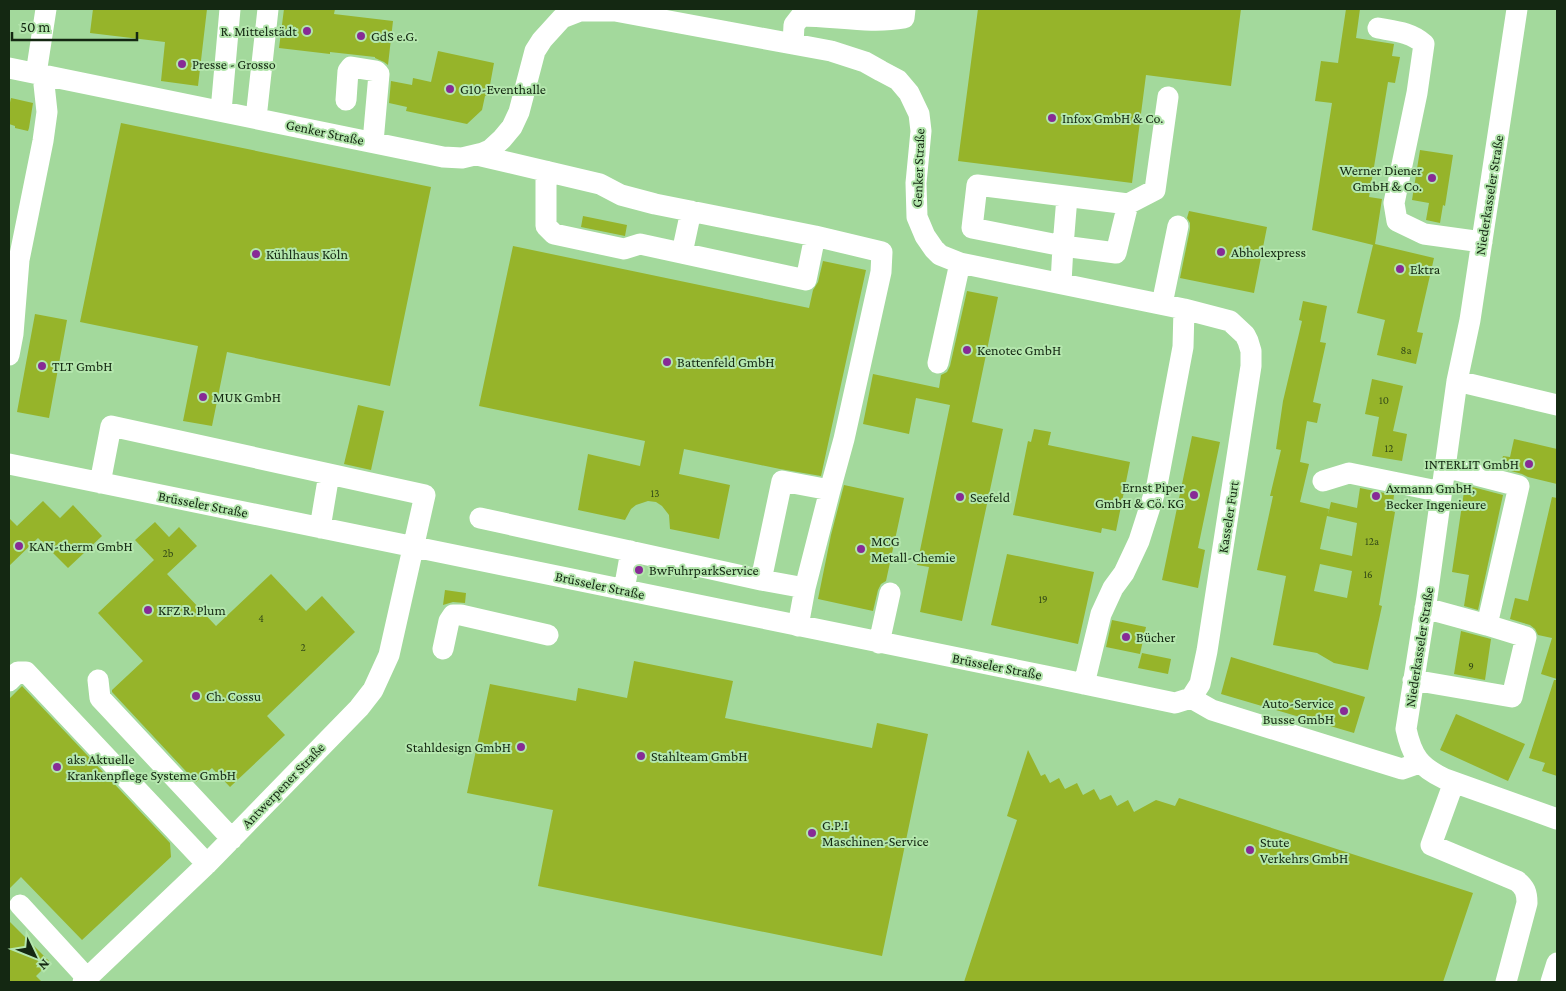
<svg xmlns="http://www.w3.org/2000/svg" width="1566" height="991" font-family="'Crimson Pro',serif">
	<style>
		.built { fill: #a3d99c }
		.building { fill: #96b42a; fill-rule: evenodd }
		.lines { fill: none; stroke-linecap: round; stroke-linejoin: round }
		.minor { stroke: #fff; stroke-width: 21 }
		.poi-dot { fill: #872b96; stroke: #b4e6ad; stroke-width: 2 }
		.labels { text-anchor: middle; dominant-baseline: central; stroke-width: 4; stroke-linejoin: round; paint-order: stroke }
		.number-label { font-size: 11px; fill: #344b18 }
		.poi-label { font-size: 14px; fill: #142812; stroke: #b4e6ad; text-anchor: start }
		.street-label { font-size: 14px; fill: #142812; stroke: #b4e6ad }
	</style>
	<rect width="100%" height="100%" fill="#b4e6ad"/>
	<path class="built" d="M9,9h1548v973h-1548z"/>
	<path class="building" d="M93,9h114l-9,77 -37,-5 4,-39 -75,-9z
		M284,9h51l-1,5 59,7 -5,44 -4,-3 -9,-4v-1l-45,-5v2l-51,-6z
		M978,9h263l-10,77 -85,-11 -14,108 -174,-22z
		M1346,9h14l-4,29 38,6 -2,12 8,1 -5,26 -7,-1 -19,115 13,2 -7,45 59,14 -17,74 6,1 -7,31 -39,-9 8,-35 -28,-7 16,-68 -61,-15 20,-127 -17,-2 6,-40 17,2z
		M438,51l56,12 -6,33h-3l-3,14 -15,14 -61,-13 1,-4 -18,-4 2,-22 21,4 1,-7 18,4z
		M11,98l22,5 -4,25 -1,3 -13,-3v-2l-6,-2v-17z
		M121,123l310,64 -41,199 -163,-34 -15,74 -29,-5 15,-75 -118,-24z
		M1420,150l33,5 -8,51 -2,-1 -3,18 -14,-3 3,-17 -17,-3z
		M1189,211l78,16 -13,66 -74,-15 10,-49v-6l-3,-5z
		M583,216l44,9 -2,11 -44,-9z
		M513,246l296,62 4,-18 5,-8 5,-21 43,9 -45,206 -41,-7 -96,-20 -5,25 51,11 -11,54 -49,-10 -1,-14 -7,-9 -6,-4 -8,-1 -12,4 -5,4 -6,11 -47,-10 10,-56 52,12 5,-25 -166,-35z
		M967,291l31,6 -26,125 31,7 -41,192 -42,-9 9,-45 -12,-2 33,-160 -34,-7 -7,36 -46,-10 10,-50 66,14 2,-13 6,-3 3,-6z
		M1303,301l24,5 -7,36 6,1 -13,59 8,2 -4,19 -10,-2 -7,41 9,2 -9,38 29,7 -1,6 3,-13 26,6 3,-20 34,7 -2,16 3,1 -16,93 3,1 -14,64 -34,-7 -17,-10 -44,-8 13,-69 -29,-6 16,-74h-3l11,-46 -5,-1 7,-48 19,-80 -3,-1zM1327,516l30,7 -5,33 -32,-7zM1320,564l32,7 -5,27 -33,-7z
		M35,314l32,6 -18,98 -32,-6z
		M1372,379l31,7 -10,45 14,3 -5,27 -30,-5 7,-39 -14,-3z
		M358,405l26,6 -13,59 -27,-6z
		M1034,429l17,3 -3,13 82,17 -14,69 -14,-3 -1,5 -88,-18 15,-74 3,1z
		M1192,436l28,6 -22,106 7,2 -7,38 -36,-8z
		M1514,439l43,10v35l-29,-7 -6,-3 -22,-6 3,-12 7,1z
		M844,485l60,13 -18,83 -5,3 -3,6 -5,21 -55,-12 13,-64z
		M1465,485l38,10 -25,115 -14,-4 5,-31 -17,-3z
		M1552,497l5,1v181l-16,-5 11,-36 -14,-3 -3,-6 -5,-4 -20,-6 5,-21 13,3z
		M43,501l17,17 13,-13 29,31 -34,32 -30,-30 -29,28v-48l8,8z
		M155,522l14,15 10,-10 18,19 -30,28 49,52 55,-52 35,37 16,-15 33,36 -88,84 18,19 -55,52 -18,-19 -16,14 -84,-90v-2l31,-29 -45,-48 56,-53 -19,-20z
		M1007,554l87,18 -16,72 -87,-19z
		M445,590l21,3 -1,10 -12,-1 -10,3z
		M1112,620l34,7 -6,27 -34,-7z
		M1461,631l30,8 -6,41 -31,-6z
		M1142,653l29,6 -3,15 -30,-6z
		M1231,657l134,40 -11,36 -133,-39z
		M634,661l99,20 -8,37 147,30 5,-25 51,11 -46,222 -344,-70 15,-76 -86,-17 23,-109 86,17 2,-13 49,10z
		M1554,680h3v96l-15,-5 3,-8 -16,-5z
		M22,686l148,157 1,14 -89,83 -61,-63 -12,12v-190z
		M1456,714l69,30 -17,37 -68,-31z
		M1028,750l13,26 4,-2 5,9 9,-5 6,11 12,-6 6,12 11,-6 6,11 11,-5 6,11 11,-6 6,12 22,-12 19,6 4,-8 294,95 -30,89h-479l53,-162 -10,-4z
		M9,921l41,41 -14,14 6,6h-33z"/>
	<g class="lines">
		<path class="minor" d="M1517,9l-47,311 -13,61 -30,216 -21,132c6,28 14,38 39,50l112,40
			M1378,28c16,3 33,4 46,16l-7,49 -23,110 3,18 27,13 58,8
			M793,44l1,-19 7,-9c34,0 69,8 103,2l1,-9
			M9,68l434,89 19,1 21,-5 7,-3 12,-11 10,-12 7,-15 16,-61 7,-11 20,-22 18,-7h35l216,40 34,11 16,9 17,9 11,13 10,21 2,17 -5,52 1,34 8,19 9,13 6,6 20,8 224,46 46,12 15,14 3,6 3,10v15l-44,285 -7,33 -9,14
			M36,74l10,-65
			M346,100l2,-29 3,-4 25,4 3,3 -6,68
			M221,111l9,-102
			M256,118l12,-109
			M477,155l123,29 21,11 34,9 160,32 67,16 -1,20 -37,167 -14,51
			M546,171v55l8,8 70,15 16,-5 166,36 9,-44
			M1128,204l27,-14 13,-93
			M682,253l9,-42
			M1061,283l2,-37 53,7 12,-49 -151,-19 -5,43 91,18 4,-49
			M1162,304l16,-78
			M9,355l4,-21 6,-74 24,-119 4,-29 -4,-37
			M938,363l22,-100
			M1457,381l100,24
			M9,464l1037,212 129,27 16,-5
			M1323,481l26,-8 93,19
			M480,518l281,62
			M320,528l9,-54
			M624,590l7,-39
			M1425,608l62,17 32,-139 -74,-19
			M798,626l7,-38 25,-98 -48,-9 -21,99 44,8
			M879,643l11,-50
			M443,649l6,-28 4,-6h8l87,20
			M98,680l2,18 132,141
			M1413,680l99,17 14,-60 -39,-12
			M9,681l9,-9h8l181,192
			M1084,684l17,-70 12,-26 11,-15 15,-32 18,-56 26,-138 1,-38
			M1191,698l21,12 190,59 17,-6
			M1454,782l-23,63 86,36c8,6 10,12 10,22l-21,79
			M20,905l67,73
			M83,982l124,-118 152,-156 14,-18 16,-35 36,-160 -314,-69 -11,57
			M1551,982l6,-19"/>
	</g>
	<g class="poi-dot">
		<circle cx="307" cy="31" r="5"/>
		<circle cx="361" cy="36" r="5"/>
		<circle cx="182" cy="64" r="5"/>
		<circle cx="450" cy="89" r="5"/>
		<circle cx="1052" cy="118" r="5"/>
		<circle cx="1432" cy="178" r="5"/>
		<circle cx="1221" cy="252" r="5"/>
		<circle cx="256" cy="254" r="5"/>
		<circle cx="1400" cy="269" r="5"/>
		<circle cx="967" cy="350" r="5"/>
		<circle cx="667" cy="362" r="5"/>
		<circle cx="42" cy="366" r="5"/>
		<circle cx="203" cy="397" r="5"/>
		<circle cx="1529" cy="464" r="5"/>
		<circle cx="1194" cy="495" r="5"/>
		<circle cx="1376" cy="496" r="5"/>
		<circle cx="960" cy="497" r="5"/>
		<circle cx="19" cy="546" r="5"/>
		<circle cx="861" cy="549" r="5"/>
		<circle cx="639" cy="570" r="5"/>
		<circle cx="148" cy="610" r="5"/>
		<circle cx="1126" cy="637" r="5"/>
		<circle cx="196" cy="696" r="5"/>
		<circle cx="1344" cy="711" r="5"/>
		<circle cx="521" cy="747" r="5"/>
		<circle cx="641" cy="756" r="5"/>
		<circle cx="57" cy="767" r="5"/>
		<circle cx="812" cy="833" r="5"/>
		<circle cx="1250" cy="850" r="5"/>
	</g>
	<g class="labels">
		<g class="number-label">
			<text x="1406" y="350">8a</text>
			<text x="1384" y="400">10</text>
			<text x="1389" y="448">12</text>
			<text x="655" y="493">13</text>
			<text x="1372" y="541">12a</text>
			<text x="168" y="553">2b</text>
			<text x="1368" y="574">16</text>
			<text x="1043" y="599">19</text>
			<text x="261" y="618">4</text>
			<text x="303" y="647">2</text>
			<text x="1471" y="666">9</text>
		</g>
		<g class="poi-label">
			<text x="297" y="31" text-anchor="end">R. Mittelstädt</text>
			<text x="371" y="36">GdS e.G.</text>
			<text x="192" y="64">Presse - Grosso</text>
			<text x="460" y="89">G10-Eventhalle</text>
			<text x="1062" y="118">Infox GmbH &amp; Co.</text>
			<text x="1422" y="170" text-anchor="end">Werner Diener<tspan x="1422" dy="16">GmbH &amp; Co.</tspan></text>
			<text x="1231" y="252">Abholexpress</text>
			<text x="266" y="254">Kühlhaus Köln</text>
			<text x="1410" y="269">Ektra</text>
			<text x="977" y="350">Kenotec GmbH</text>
			<text x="677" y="362">Battenfeld GmbH</text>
			<text x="52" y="366">TLT GmbH</text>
			<text x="213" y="397">MUK GmbH</text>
			<text x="1519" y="464" text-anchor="end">INTERLIT GmbH</text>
			<text x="1184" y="487" text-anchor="end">Ernst Piper<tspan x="1184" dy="16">GmbH &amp; Cö. KG</tspan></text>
			<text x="1386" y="488">Axmann GmbH,<tspan x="1386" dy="16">Becker Ingenieure</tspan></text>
			<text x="970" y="497">Seefeld</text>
			<text x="871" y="541">MCG<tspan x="871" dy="16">Metall-Chemie</tspan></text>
			<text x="29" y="546">KAN-therm GmbH</text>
			<text x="649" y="570">BwFuhrparkService</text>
			<text x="158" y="610">KFZ R. Plum</text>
			<text x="1136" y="637">Bücher</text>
			<text x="206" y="696">Ch. Cossu</text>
			<text x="1334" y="703" text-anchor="end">Auto-Service<tspan x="1334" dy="16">Busse GmbH</tspan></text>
			<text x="511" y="747" text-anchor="end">Stahldesign GmbH</text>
			<text x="651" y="756">Stahlteam GmbH</text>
			<text x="67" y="759">aks Aktuelle<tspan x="67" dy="16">Krankenpflege Systeme GmbH</tspan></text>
			<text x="822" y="825">G.P.I<tspan x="822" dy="16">Maschinen-Service</tspan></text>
			<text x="1260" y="842">Stute<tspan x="1260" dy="16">Verkehrs GmbH</tspan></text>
		</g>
		<g class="street-label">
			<text transform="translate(325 132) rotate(12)">Genker Straße</text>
			<text transform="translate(918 168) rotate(-88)">Genker Straße</text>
			<text transform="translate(1489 195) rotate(-81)">Niederkasseler Straße</text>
			<text transform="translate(203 504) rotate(11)">Brüsseler Straße</text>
			<text transform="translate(1228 517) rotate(-81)">Kasseler Furt</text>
			<text transform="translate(600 585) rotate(12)">Brüsseler Straße</text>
			<text transform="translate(1419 647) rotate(-81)">Niederkasseler Straße</text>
			<text transform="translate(997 666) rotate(11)">Brüsseler Straße</text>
			<text transform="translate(283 785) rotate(-46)">Antwerpener Straße</text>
		</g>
	</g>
	<rect width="1566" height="991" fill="none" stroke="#142812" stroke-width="20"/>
	<g transform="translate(35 956) rotate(133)" stroke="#b4e6ad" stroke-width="4" paint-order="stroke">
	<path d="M0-4L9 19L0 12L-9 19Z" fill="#142812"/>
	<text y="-8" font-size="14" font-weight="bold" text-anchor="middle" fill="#142812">N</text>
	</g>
	<path d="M12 32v8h125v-8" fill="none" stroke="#142812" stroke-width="2.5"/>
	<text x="20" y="32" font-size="15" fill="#142812" stroke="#b4e6ad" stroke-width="4" paint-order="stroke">50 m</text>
</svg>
